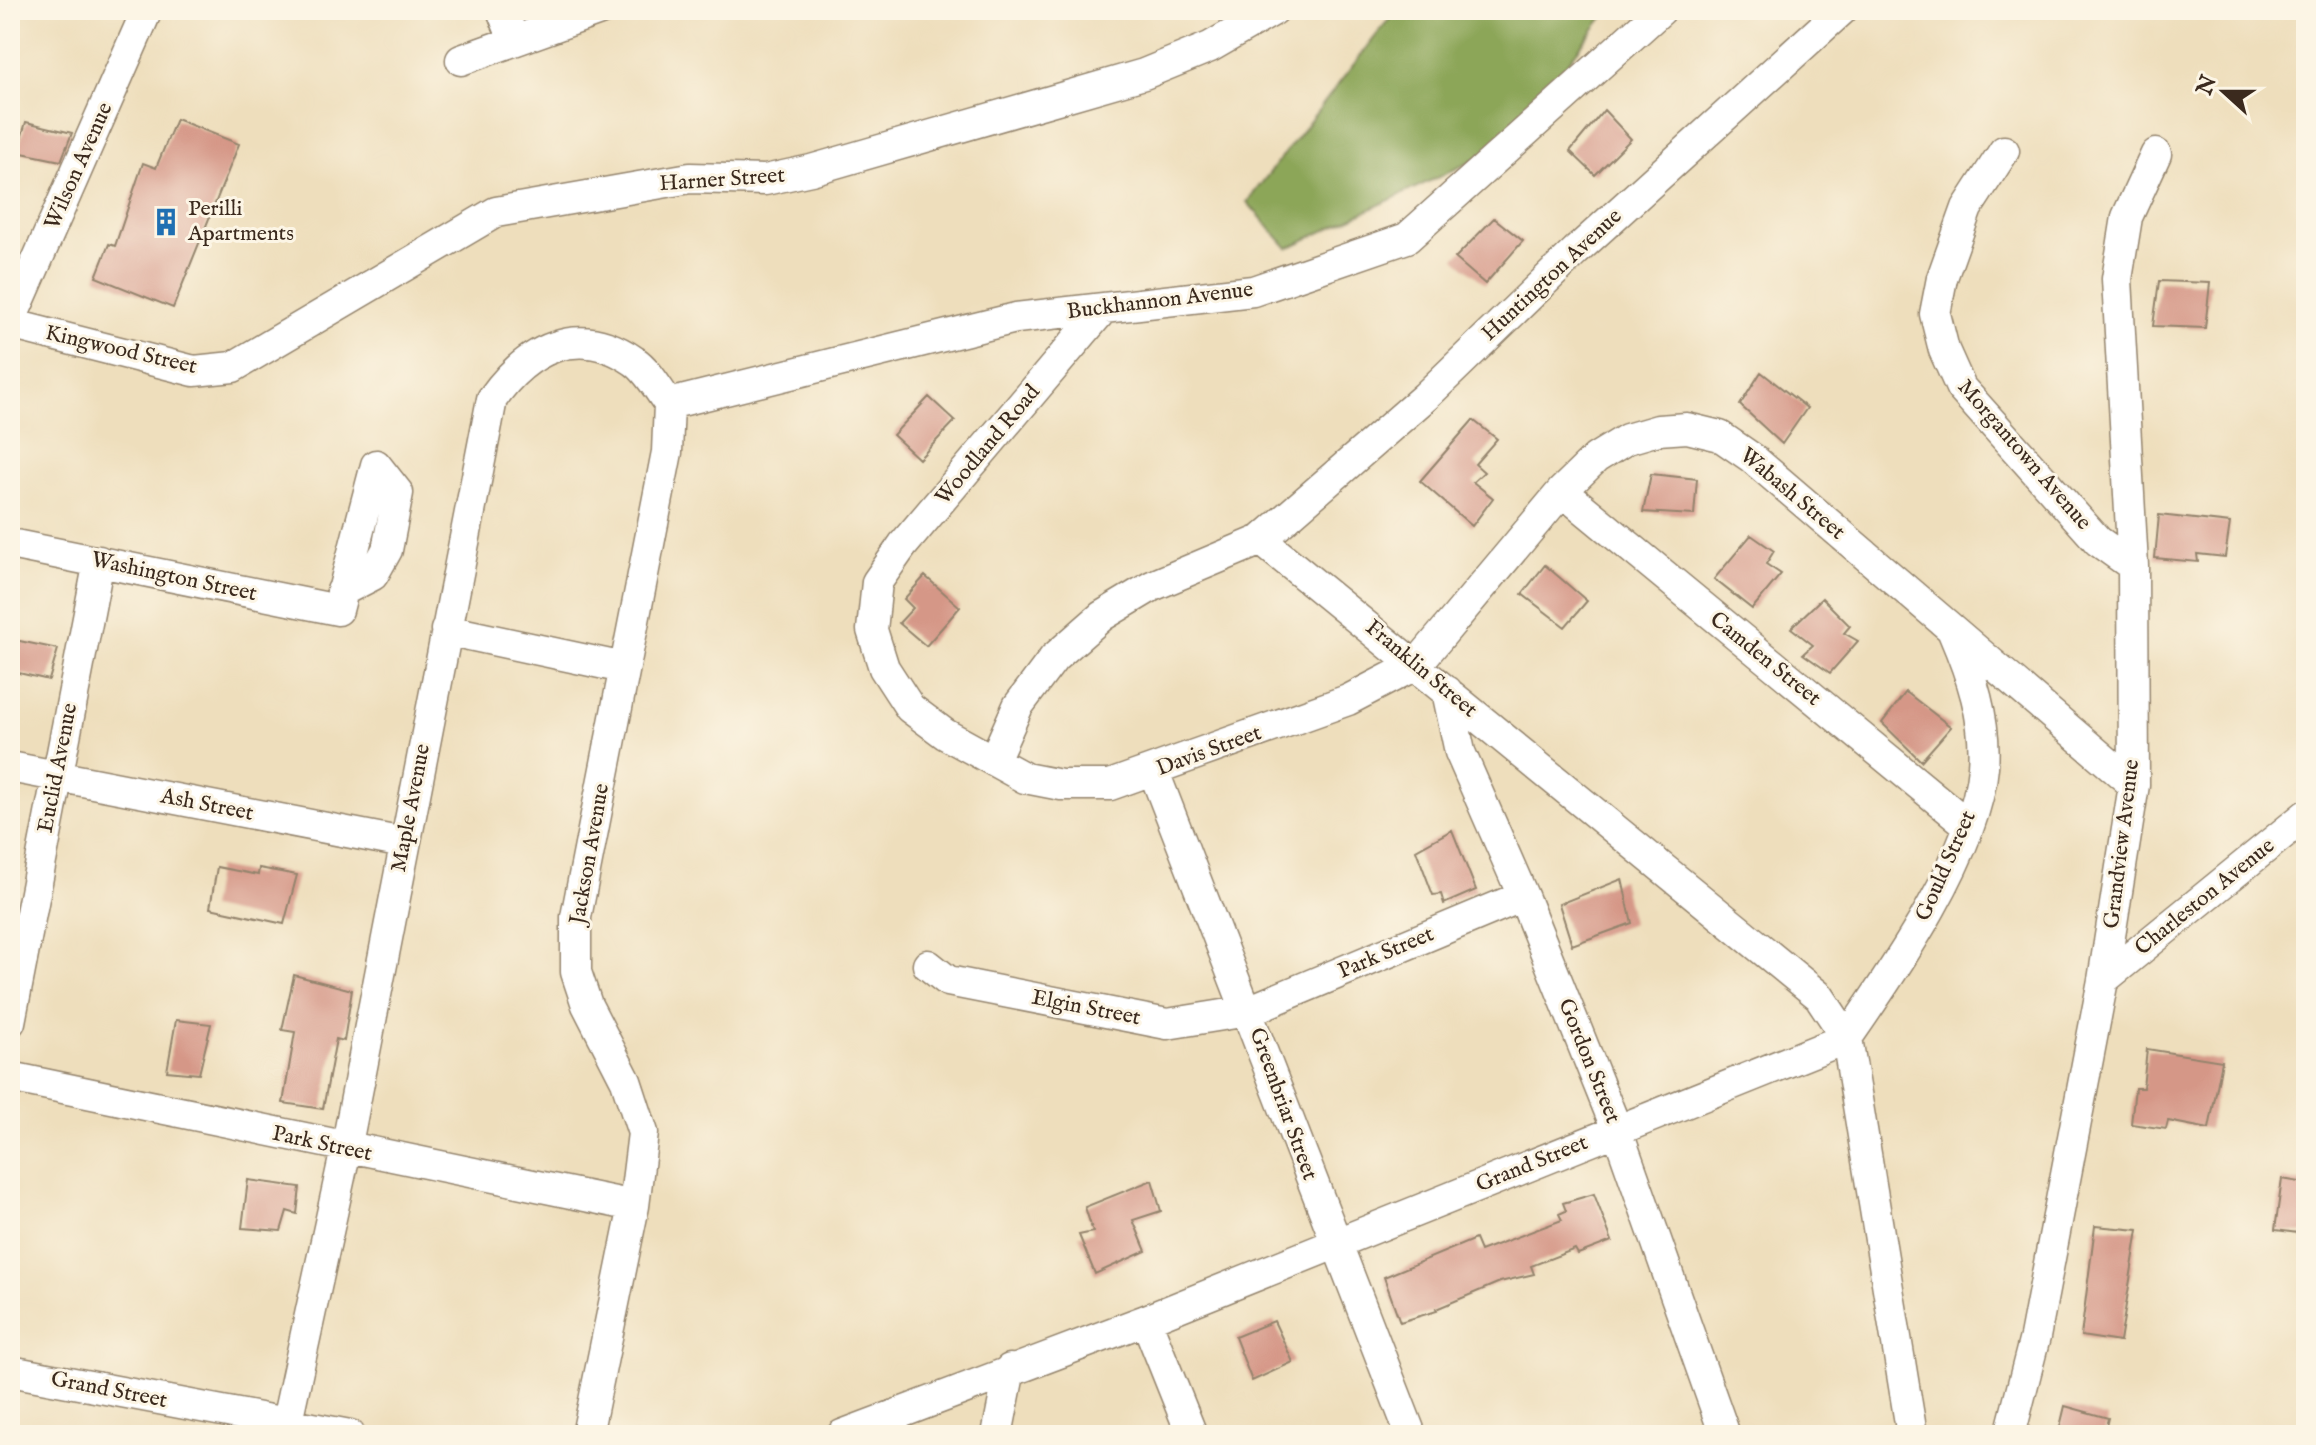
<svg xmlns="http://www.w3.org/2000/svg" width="2316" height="1445" font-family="'IM FELL English',serif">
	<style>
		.forest { fill: #8ca659; stroke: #64683c; stroke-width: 2 }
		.building { fill: #d59787 }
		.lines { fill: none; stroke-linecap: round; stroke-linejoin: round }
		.minor-casing { stroke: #94846d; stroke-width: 33 }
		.minor { stroke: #fff; stroke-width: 30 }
		.labels { text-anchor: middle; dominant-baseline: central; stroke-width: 6; stroke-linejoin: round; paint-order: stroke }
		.street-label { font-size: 22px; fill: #3b2a1e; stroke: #fcf5e5 }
		.poi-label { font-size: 22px; fill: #3b2a1e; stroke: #fcf5e5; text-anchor: start }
	</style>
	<rect width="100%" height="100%" fill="#fcf5e5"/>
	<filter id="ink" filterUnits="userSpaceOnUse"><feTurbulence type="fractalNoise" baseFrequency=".0125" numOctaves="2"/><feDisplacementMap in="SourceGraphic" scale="16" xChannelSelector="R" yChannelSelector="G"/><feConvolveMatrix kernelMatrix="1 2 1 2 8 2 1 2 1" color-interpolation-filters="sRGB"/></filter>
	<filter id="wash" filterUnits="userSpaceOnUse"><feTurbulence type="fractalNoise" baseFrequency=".006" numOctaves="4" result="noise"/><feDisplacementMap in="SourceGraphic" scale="32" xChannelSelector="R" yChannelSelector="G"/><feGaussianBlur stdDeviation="1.8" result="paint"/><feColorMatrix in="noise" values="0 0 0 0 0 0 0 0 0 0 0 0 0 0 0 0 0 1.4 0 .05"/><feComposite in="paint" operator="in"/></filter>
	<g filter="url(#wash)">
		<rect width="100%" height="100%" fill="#eedebc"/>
		<path class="forest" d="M1396,10h213l-109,138 -212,100 -41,-46z"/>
		<g id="blocks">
			<path class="building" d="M1604,110l27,29 -36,36 -25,-24z
				M176,119l63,25 -66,164 -77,-31 13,-33 6,2 28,-83 13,5z
				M26,122l46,11 -11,28 -44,-9z
				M1494,218l29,23 -38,43 -30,-26z
				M2159,281l51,2 -5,45 -52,-2z
				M1761,372l46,36 -25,36 -42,-39z
				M929,397l26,24 -36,38 -26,-24z
				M1473,420l24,19 -22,25 9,8 -11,10 20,16 -21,28 -52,-45z
				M1651,474l46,5 -3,36 -51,-3z
				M2159,515l71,8 -5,34 -28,-3 1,8 -43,-4z
				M1751,535l23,16 -8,13 15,10 -29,35 -38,-30z
				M1545,565l42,36 -22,26 -43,-33z
				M925,576l35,31 -34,39 -27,-23 14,-15 -9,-9z
				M1822,598l28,28 -6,7 14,8 -28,32 -27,-19 10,-9 -22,-17z
				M10,639l48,10 -9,31 -39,-9z
				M1906,692l45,35 -30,34 -39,-38z
				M1452,830l24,60 -32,14 -3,-10 -8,1 -17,-45z
				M217,867l41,8 1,-7 38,7 -13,49 -74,-16z
				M1622,879l10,44 -60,22 -13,-41z
				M294,975l58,15 -8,51 -8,-2 -13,70 -40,-6 12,-71 -13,-2z
				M176,1020l35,4 -12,50 -32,-3z
				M2147,1049l75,12 -13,68 -41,-8 -2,8 -35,-5 4,-36h8z
				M2282,1179l24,4v51l-31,-4z
				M248,1180l52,7 -3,27 -10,-3 -6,20 -39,-3z
				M1152,1180l9,31 -28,9 13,31 -51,23 -16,-39 14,-3 -8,-25z
				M1594,1194l18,47 -34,13 -3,-5 -44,17 3,8 -34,8 -64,27 1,2 -37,11 -16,-45 91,-38 5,12 82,-31 -3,-6 7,-3 -3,-8z
				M2095,1226l43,4 -18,112 -39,-6z
				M1274,1321l19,41 -41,19 -17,-44z
				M2065,1406l43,12 -4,17h-46z"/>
		</g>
	</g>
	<g filter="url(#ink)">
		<use href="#blocks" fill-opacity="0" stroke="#94846d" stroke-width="2"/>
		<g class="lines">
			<defs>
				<path id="minor" d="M502,10l12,30
					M461,60l139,-50
					M2004,151l-37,57 -25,70 -7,36 9,36 17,38 137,153 35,25
					M1102,310l-199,235 -26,37 -5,48 12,38 26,40 35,26 80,44 36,7h49l238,-85 69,-36 145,-173 34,-33 31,-19 31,-9 29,-2 33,8 32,22 382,327
					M10,322l137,-312
					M10,324l184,47 39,-4 263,-155 194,-34 75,2 46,-10 333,-96 66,-27 64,-37
					M669,404l347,-86 237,-27 154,-53 254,-228
					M1562,491l406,334
					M1261,540l558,456 28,42 65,397
					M10,544l328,66 38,-145
					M342,591l31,-16 14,-25 11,-57 -22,-28
					M446,630l178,38
					M1447,691l13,61 63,144 94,234 108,305
					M994,760l24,-54 36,-48 48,-42 50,-30 109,-46 164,-143 151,-146 266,-241
					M10,767l394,76
					M1154,772l257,663
					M928,965l20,16 219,43 81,-13 275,-115
					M2103,980l203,-165
					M10,1022l89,-461
					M1847,1038c48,-69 129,-186 136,-271 4,-47 -12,-93 -30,-135
					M10,1077l624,129
					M1146,1320l46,115
					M10,1371l340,64
					M284,1435l62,-286 146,-750c35,-50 86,-77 142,-38 14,9 25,30 35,43
					M587,1435l47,-229 9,-73 -17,-52 -39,-76 -11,-33v-55l91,-465 2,-48
					M842,1435l304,-115 701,-282
					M997,1435l13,-66
					M2010,1435l25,-98 68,-357 31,-195 -1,-219 -16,-287 10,-62 29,-63"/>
			</defs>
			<use href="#minor" class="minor-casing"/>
			<use href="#minor" class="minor"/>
		</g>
	</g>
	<defs>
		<symbol id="building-bare" viewBox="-9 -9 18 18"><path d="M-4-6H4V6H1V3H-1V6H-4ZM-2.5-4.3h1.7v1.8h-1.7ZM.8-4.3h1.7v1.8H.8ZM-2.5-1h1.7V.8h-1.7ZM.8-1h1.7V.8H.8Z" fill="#1f6fb2" stroke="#fcf5e5" stroke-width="2.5" paint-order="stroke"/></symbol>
	</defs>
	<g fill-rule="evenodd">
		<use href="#building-bare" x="146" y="202" width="40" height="40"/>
	</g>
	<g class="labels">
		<g class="street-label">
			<text transform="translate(79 166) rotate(-66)">Wilson Avenue</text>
			<text transform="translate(722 180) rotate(-4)">Harner Street</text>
			<text transform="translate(1552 275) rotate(-43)">Huntington Avenue</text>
			<text transform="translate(1160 301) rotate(-7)">Buckhannon Avenue</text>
			<text transform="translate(121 350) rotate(13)">Kingwood Street</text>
			<text transform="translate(988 445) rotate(-50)">Woodland Road</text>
			<text transform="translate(2024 455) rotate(49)">Morgantown Avenue</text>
			<text transform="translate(1792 494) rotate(40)">Wabash Street</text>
			<text transform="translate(174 577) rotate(12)">Washington Street</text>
			<text transform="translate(1765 659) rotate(39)">Camden Street</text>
			<text transform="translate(1421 669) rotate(40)">Franklin Street</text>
			<text transform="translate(1209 751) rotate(-20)">Davis Street</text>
			<text transform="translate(58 768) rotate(-79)">Euclid Avenue</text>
			<text transform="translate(207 805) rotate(11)">Ash Street</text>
			<text transform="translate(411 808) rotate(-79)">Maple Avenue</text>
			<text transform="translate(2122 844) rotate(-83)">Grandview Avenue</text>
			<text transform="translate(590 854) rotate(-80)">Jackson Avenue</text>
			<text transform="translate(1946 866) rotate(-66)">Gould Street</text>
			<text transform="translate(2205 897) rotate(-39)">Charleston Avenue</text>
			<text transform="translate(1386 953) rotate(-23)">Park Street</text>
			<text transform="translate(1086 1008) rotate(11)">Elgin Street</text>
			<text transform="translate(1589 1061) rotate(68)">Gordon Street</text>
			<text transform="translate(1283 1104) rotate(70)">Greenbriar Street</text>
			<text transform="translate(322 1144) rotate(12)">Park Street</text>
			<text transform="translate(1532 1164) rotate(-22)">Grand Street</text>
			<text transform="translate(109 1390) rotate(11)">Grand Street</text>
		</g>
		<g class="poi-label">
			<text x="188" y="209">Perilli<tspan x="188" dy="25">Apartments</tspan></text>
		</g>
	</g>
	<rect width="2316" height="1445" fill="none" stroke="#fcf5e5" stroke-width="40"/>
	<g transform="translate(2224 92) rotate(291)" stroke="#fcf5e5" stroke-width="6" paint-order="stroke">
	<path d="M0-6L14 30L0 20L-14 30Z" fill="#3b2a1e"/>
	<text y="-12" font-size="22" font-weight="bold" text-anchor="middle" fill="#3b2a1e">N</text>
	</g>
</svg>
